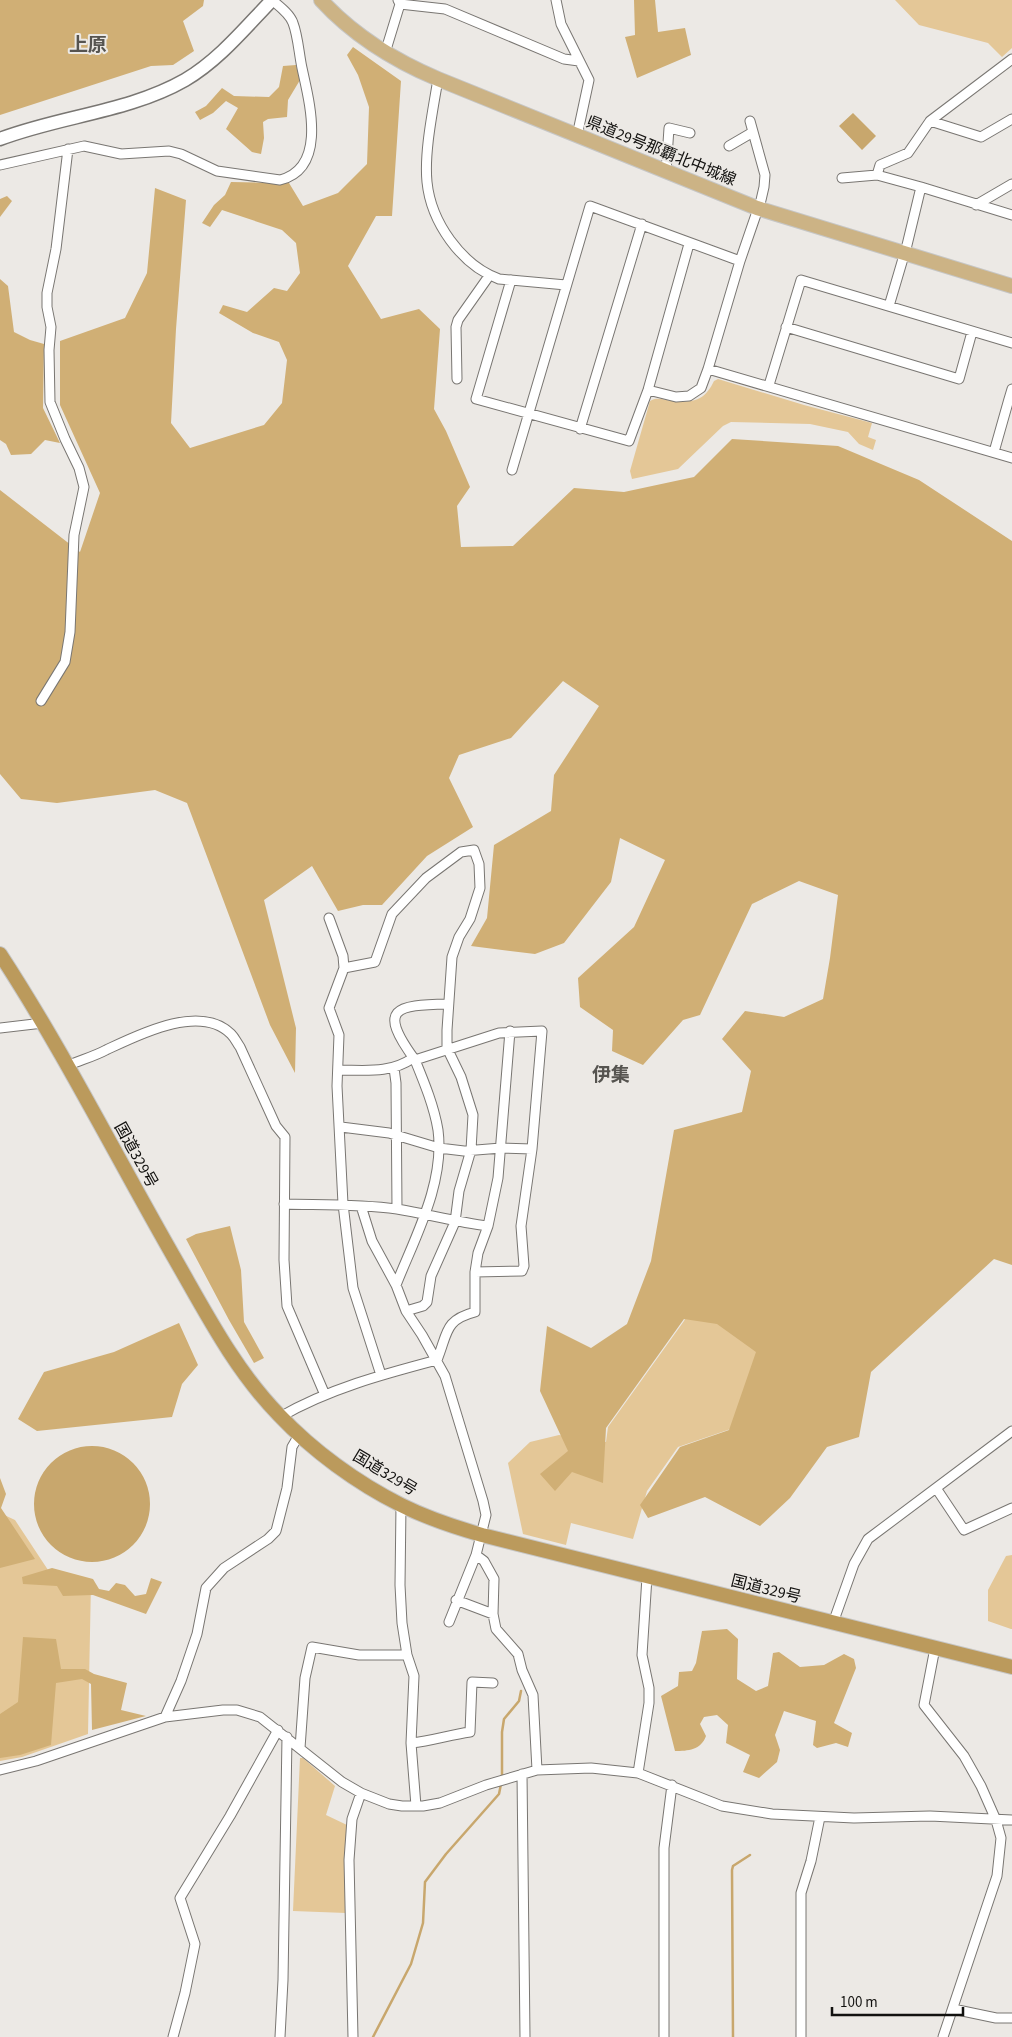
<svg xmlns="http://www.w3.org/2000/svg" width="1012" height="2037" font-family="'Source Sans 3','Noto Sans JP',sans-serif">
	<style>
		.green { fill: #e4c797 }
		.forest { fill: #d0af75 }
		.water { fill: #c8a76d }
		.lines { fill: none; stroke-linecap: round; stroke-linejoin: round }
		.stream { stroke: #c8a76d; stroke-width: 2.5 }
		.minor-casing { stroke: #797672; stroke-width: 11 }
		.secondary-casing { stroke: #797672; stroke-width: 15 }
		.primary-casing { stroke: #c6c6c5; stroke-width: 16 }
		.trunk-casing { stroke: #c6c6c5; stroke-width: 16 }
		.minor { stroke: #fff; stroke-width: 9 }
		.secondary { stroke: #fff; stroke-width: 12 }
		.primary { stroke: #ccb385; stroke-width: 14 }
		.trunk { stroke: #bb9a5c; stroke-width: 14 }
		.labels { text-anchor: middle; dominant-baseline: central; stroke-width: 4; stroke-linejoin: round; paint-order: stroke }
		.street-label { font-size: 16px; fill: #12110f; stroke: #ece9e5 }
		.quarter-label { font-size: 19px; font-weight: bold; fill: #565450; stroke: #ece9e5 }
	</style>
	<rect width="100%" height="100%" fill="#ece9e5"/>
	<path class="green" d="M895,0h117v48l-10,9 -14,-14 -69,-18z
		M718,379l86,26 68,18 -4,14 8,3 -3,10 -14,-6 -11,-12 -38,-8 -79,-2 -8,4 -45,43 -46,10 -2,-8 20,-70c8,-5 15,0 24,0 20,2 31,-1 40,-20z
		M714,1257l86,41 -43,122 -79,27 -31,44 -14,48 -62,-16 -5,22 -43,-11 -15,-71 22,-21 29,-7 47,7 2,-15 76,-106z
		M0,1513l15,7 35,53 41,9 -3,152 -66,23 -22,4z
		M1012,1555v74h-1l-23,-8v-31l18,-34z
		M300,1758h3l32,28 -9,29 21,10 -1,88 -53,-2z"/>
	<path class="forest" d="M0,0h204l-1,6 -20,15 11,30 -21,14 -22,1 -151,49z
		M634,0h21l3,32 27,-4 6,27 -54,23 -12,-41 10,-2z
		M353,47l48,34 -9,135h-16l-28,50 33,53 38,-10 21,20 -6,80 12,22 24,56 -13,19 4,41 52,-1 61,-58 50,4 70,-15 38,-38 106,7 81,34 93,61v724l-18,-6 -123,113 -12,65 -32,10 -37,51 -30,28 -55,-29 -57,21 -8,-13 40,-58 49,-17 27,-78 -39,-28 -33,-5 -78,109 -3,55 -31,-11 -17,19 -15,-17 28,-23 -28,-60 7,-65 44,22 36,-24 24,-63 23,-131 68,-18 9,-41 -29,-32 23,-28 39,6 39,-18 7,-41 8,-63 -39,-14 -47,23 -52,111 -17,5 -40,45 -31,-14 1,-21 -33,-23 -2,-29 56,-51 31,-67 -45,-22 -9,44 -47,61 -29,11 -64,-8 16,-28 7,-73 57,-34 3,-36 45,-69 -36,-25 -52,57 -52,17 -10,23 24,49 -46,29 -45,49h-19l-25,6 -26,-45 -48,34 32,128 -1,45 -25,-48 -83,-222 -32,-13 -98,13 -36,-4 -21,-25v-284l80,62 20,-59 -40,-88v-64l65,-23 22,-45 8,-85 31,12 -10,129 -5,94 19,25 74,-23 18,-22 5,-43 -8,-18 -26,-9 -34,-20 4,-8 24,7 27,-24 13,3 13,-18 -4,-30 -14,-13 -60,-20 -12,17 -8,-4 12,-18 11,-10 6,-13 58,1 14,23 35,-13 29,-29 2,-57 -11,-32 -11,-20z
		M296,65l4,15 -12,20 -1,17 -19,2 -5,3 1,16 -3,16 -9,-2 -26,-23 12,-21 -12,-7 -13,12 -13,7 -5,-8 11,-6 16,-18 12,8 35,1 10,-10 4,-21z
		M7,196l5,5 -12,16v-18z
		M0,279l8,7 6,46 16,8 14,4 -1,64 17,35 -15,-3 -14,14 -20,1 -5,-11 -6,-4z
		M230,1226l11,44 3,52 20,36 -10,5 -25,-43 -43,-81 10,-5z
		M179,1323l19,42 -16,19 -10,33 -135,14 -19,-12 26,-47 70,-20z
		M0,1478l6,16 -5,14 34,51 -35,9z
		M52,1568l41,11 6,10 10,2 7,-8 9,2 10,11 11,-2 5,-16 11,4 -16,32 -53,-19 -30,1 -6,-10 -34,-2 -1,-7z
		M727,1629l11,10 -1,40 19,12 12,-5 5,-33 6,-1 21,15 24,-2 20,-11 10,5 2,9 -22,55 18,10 -4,14 -12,-4 -19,5 -4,-3 3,-24 -32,-10 -9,24 5,15 -3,12 -18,16 -16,-6 7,-17 -24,-12 2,-18 -11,-10 -13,2 -4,7 6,12c-5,14 -18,15 -31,15l-14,-55 17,-10 1,-14 13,-1 4,-8 6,-32z
		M23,1637l33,2 5,30h24l9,5 33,9 -6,27 25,6 -54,14 -1,-46 -9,-5 -26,4 -5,62 -31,10 -20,3v-44l18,-12z"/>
	<path class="water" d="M853,113l23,23 -14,14 -23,-24z
		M34 1504a58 58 0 1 1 116 0a58 58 0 1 1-116 0Z"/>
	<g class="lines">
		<path class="stream" d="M502,1779v-47l2,-13 15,-18 2,-10
			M373,2037l38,-73 12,-41 2,-41 21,-28 53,-60 2,-10
			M733,2037l-1,-167 1,-4 17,-11"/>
		<defs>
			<path id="minor" d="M556,0l5,24 28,56 -12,56
				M400,4l45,5 119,50 15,2
				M385,53l15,-49 -2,-4
				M438,79c-5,31 -14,73 -11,103 4,40 34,83 72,97l67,6
				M930,121l82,-62
				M729,146l24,-14
				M0,165l84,-19 37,8 48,-3 12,3 36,17 63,9c48,-12 29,-79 22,-112 -3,-14 -4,-32 -9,-45 -3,-9 -14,-17 -21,-23
				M666,172l3,-44 21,5
				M877,175l44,12 -14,58 -18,61
				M842,178l35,-3 3,-10 28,-12 22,-32 51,16 31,-18
				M921,187l91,28
				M976,205l36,-21
				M511,280l-35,119 153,42 19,-51 41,-146
				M786,327l173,52 13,-47
				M708,369l304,89
				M457,379l-1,-52 2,-7 31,-44
				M769,385l32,-105 211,63
				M648,390l28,7 13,-1 12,-8 7,-19 32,-108 21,-61 3,-13 1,-12 -15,-54
				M1009,399l3,-10
				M580,429l62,-205
				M994,452l15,-53 3,1
				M512,470l78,-264 150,55
				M41,701l24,-39 5,-30 4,-97 10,-48 -5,-19 -14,-29 -15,-37 -1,-52 2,-23 -4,-20v-14l9,-44 12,-100
				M329,918l14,38 1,12
				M0,1028l43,-5
				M415,1060c-38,-52 -20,-55 33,-56
				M67,1066c13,-6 26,-9 39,-16 32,-15 94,-47 125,-16 4,4 6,9 9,13l36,79 9,11 -1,123 3,46 38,89
				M394,1068l2,15 1,126
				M338,1070c27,0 52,4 75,-12
				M341,1127l48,6 50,15 25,3 37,-3 31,1
				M284,1204c38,1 75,0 113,5 30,5 60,13 91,17
				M361,1206l11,35 24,44 10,26 16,24 23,41 38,125 3,14 -10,40 -27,67
				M396,1285c19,-48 49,-102 42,-155 -4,-24 -14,-48 -23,-70l84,-27 43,-2 -10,118 -11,77 3,40 -2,5 -47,1
				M437,1360c11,-27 7,-40 38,-48v-40l3,-19 10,-27 10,-48 12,-147
				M381,1375l-28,-87 -10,-84 -6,-118 2,-51 -10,-27 15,-40 31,-6 17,-48 34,-36 35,-26 13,-2 5,14 1,24 -10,31 -11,18 -7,20 -5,73v18l14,29 12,38 -2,35 -12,41 -4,31 -24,54 -4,26 -4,4 -17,5
				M280,1417c48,-28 104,-43 157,-57
				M936,1488l28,42 48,-22
				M401,1505l-1,80 2,38 5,32 7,21 -3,67 5,63
				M476,1555l8,6 10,18 -1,35 3,15 22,25 4,16 11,25 4,75
				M456,1600l37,14
				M833,1623l21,-59 14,-25 144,-108
				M935,1648l-11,57 40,51 17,30 15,34 5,18 -4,38 -54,161
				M165,1717l16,-36 16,-47 9,-46 18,-20 44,-29 8,-8 11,-43 5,-41 7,-12
				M411,1743c21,-2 38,-8 59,-11l2,-50 21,1
				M300,1748l5,-70 7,-31 47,8h48
				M0,1770l36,-9 129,-44 58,-7h14l23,7 82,65 19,11 28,11 13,2h21l17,-3 46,-18 51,-15 54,-2 47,5 84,33 50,8 82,4 76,-2 82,4
				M638,1773l11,-70v-15l-7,-33 5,-78
				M522,1774l3,263
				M953,2009l43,9h16
				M173,2037l12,-44 10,-49 -15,-46 50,-82 48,-86
				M280,2037l3,-57 4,-243
				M353,2037l-4,-177 3,-41 9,-26
				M664,2037v-189l8,-63
				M801,2037v-144l10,-32 9,-44"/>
			<path id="secondary" d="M0,139c60,-23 129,-27 185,-59 34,-20 60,-52 87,-80"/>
			<path id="primary" d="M321,0c33,36 72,60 117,79l319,129 255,78"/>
			<path id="trunk" d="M0,954c64,98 117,204 175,305 31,54 60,111 104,156 34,36 78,68 122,90 26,13 53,22 81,30l530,132"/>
		</defs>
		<use href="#minor" class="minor-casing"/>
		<use href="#secondary" class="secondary-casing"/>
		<use href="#primary" class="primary-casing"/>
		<use href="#trunk" class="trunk-casing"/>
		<use href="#minor" class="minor"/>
		<use href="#secondary" class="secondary"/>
		<use href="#primary" class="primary"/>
		<use href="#trunk" class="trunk"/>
	</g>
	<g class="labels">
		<g class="street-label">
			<text transform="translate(661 151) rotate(22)">県道29号那覇北中城線</text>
			<text transform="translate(136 1155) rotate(61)">国道329号</text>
			<text transform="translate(385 1473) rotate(31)">国道329号</text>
			<text transform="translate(766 1589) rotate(14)">国道329号</text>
		</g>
		<g class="quarter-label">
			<text x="88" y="45">上原</text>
			<text x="611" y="1075">伊集</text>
		</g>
	</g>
	<path d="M832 2007v8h131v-8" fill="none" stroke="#12110f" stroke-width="2.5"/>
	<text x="840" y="2007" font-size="15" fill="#12110f" stroke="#ece9e5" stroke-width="4" paint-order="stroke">100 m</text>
</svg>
